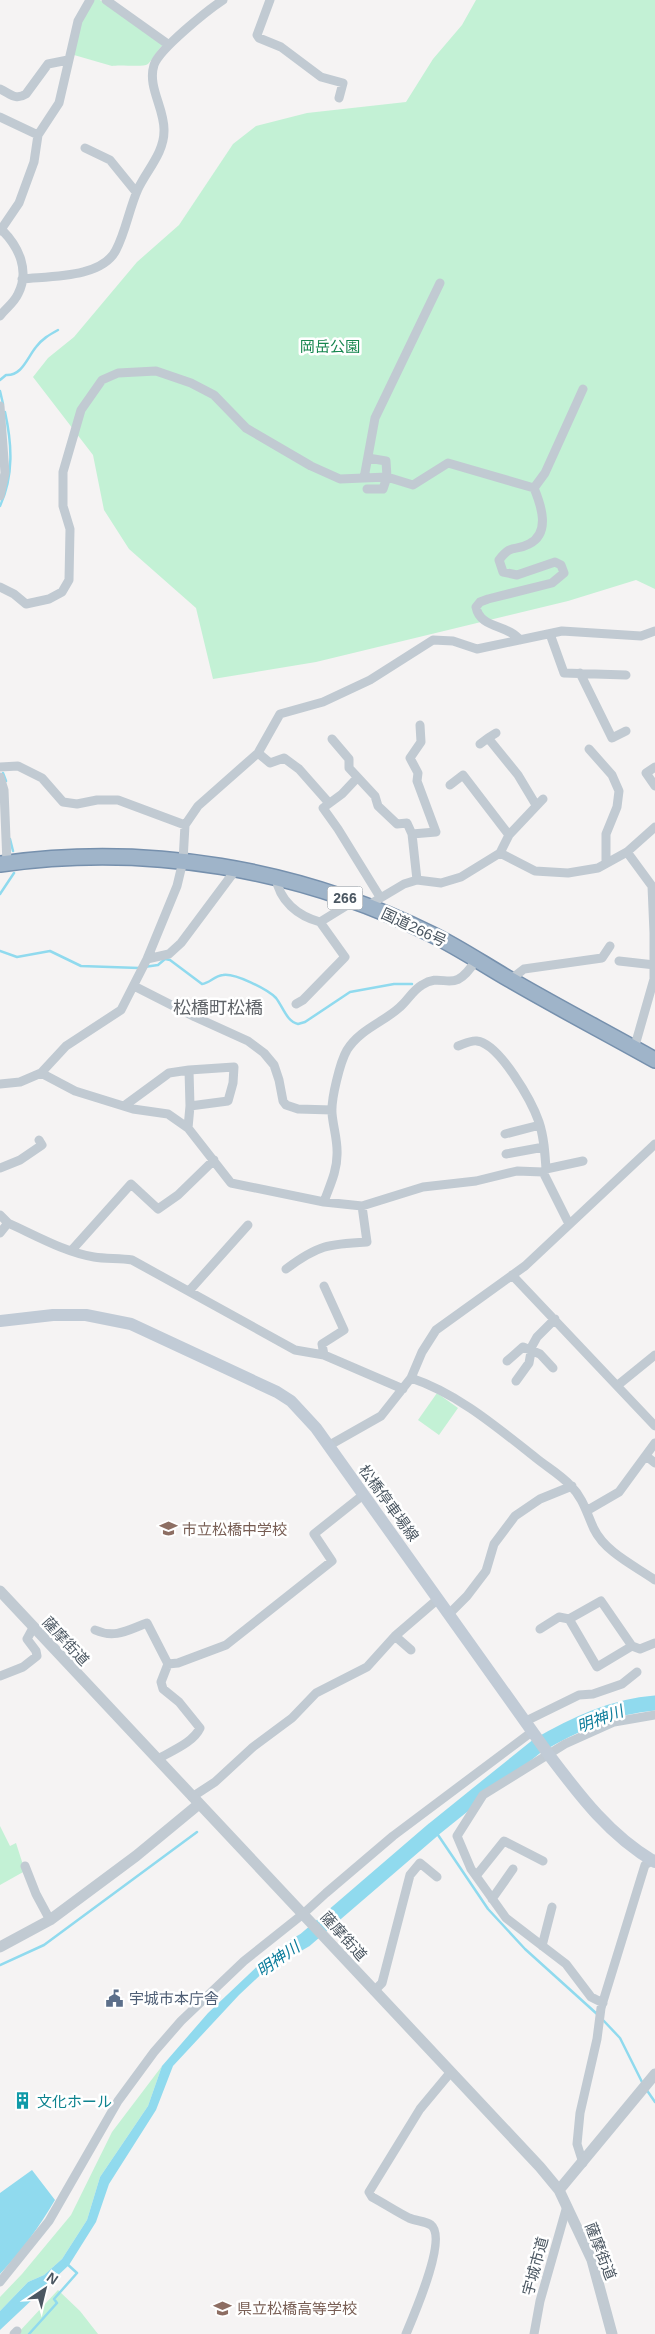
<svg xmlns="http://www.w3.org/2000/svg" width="655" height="2334" font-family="Helvetica,'Noto Sans JP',sans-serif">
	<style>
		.green { fill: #c3f1d5 }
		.water { fill: #90daee }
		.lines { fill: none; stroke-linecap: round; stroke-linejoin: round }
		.stream { stroke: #90daee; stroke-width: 2.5 }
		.river { stroke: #90daee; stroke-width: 15 }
		.trunk-casing { stroke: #7690ad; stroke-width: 18 }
		.minor { stroke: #c1cad2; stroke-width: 9 }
		.tertiary { stroke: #c1cad2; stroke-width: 11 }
		.secondary { stroke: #c1cbd6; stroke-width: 12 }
		.trunk { stroke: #9fb4c9; stroke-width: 15 }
		.labels { text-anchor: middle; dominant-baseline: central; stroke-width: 5; stroke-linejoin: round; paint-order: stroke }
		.shield { fill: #fff; stroke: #808990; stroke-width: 1 }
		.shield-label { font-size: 14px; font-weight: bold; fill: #4a5661 }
		.park-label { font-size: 15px; fill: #17864f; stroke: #fff }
		.street-label { font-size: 15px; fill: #4a5661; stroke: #fff }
		.education-label { font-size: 15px; fill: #785e54; stroke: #fff; text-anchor: start }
		.service-label { font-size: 15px; fill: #4e5e75; stroke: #fff; text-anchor: start }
		.culture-label { font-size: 15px; fill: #0d838f; stroke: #fff; text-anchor: start }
		.water-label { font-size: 16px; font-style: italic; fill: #0c7c9b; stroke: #fff }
		.quarter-label { font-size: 18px; fill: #5f6368; stroke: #fff }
	</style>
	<rect width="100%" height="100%" fill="#f5f3f3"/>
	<path class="green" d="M94,0h6l63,45c-6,5 -10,14 -15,19 -6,4 -27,0 -36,2l-38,-11 5,-29z
		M476,0h179v589l-19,-9 -68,21 -252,61 -103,17 -17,-71 -67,-59 -25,-39 -11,-55 -60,-78 15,-19 26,-21 63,-75 42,-37 54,-81 23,-18 51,-13 99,-11 27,-43 29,-34z
		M437,1393l21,15 -19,27 -21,-15z
		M0,1826l10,20 6,-3 9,28 -25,14z
		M162,2066l-14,40 -48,71 -13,43 -25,39 -18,16 -16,7 -28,29v-14l22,-23 49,-59 41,-83z
		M58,2290l22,21 18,23h-81z"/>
	<path class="water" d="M307,1933l6,8 -40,22 -34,32 -66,71 -17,44 -47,74 -13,38 -27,43 -69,65v-19l28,-29 16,-7 18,-16 25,-39 13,-43 48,-71 14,-40 46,-53 60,-57z
		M32,2170l23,30c-16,27 -33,51 -55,74v-81z"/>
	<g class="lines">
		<path class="stream" d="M0,380l6,-5c16,1 21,-17 30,-28 6,-8 13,-12 22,-17
			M0,391l3,13
			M0,506c14,-31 12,-62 5,-94
			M3,773l3,8
			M10,839l3,12
			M0,894l14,-21
			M0,951l17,6 33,-6 31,15 58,2
			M144,967l14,-2 7,-6 5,1 32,24c8,-1 12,-8 21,-9 12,-2 44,14 53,23 7,9 11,24 22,26l7,-2 45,-30 44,-8h18
			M434,1829l54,80 37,40 72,65
			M0,1965l44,-20 153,-113
			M603,2020l17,18 22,44
			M646,2089l9,13
			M29,2334l28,-31 -3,-4 23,-26 -11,-10"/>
		<path class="river" d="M293,1947l12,-7 129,-111 103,-83c36,-21 76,-40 118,-43"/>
		<defs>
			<path id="trunk" d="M0,864c147,-21 298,4 431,70 27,13 52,30 78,45 48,28 98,54 146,81"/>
		</defs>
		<use href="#trunk" class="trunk-casing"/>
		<path class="minor" d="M106,0l63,45
			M270,0l-13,35 2,3 22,9 40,30 22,6 -4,15
			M0,89c10,4 15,12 26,5l22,-30 20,-4
			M0,117l38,18
			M85,148l25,12 26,32
			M0,231l19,-28 15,-41 4,-27 21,-32 19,-82 12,-21
			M22,279c29,-3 80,-1 94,-29 10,-19 13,-41 22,-61 9,-19 26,-36 26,-58 1,-22 -17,-44 -10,-66 5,-16 54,-55 69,-65
			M0,316c5,-7 14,-13 18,-22 12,-23 1,-47 -16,-64
			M0,406l5,67 -5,23
			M364,478l11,-60 65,-135
			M367,489h16l4,-12 -1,-16 -18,-3
			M0,587l14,7 12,10 23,-5 13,-7 7,-12 1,-51 -7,-23v-34l18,-62 21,-30 16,-7 38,-2 35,12 23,12 32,33 65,38 29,13 47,-2 26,8 35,-22 86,25 11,-15 38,-84
			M550,634l14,39 62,2
			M520,640c-12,-16 -40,-11 -44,-33l4,-5 8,-3 64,-16 12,-10 -3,-8 -6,-3 -38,13 -14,-3 -4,-12c13,-17 15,-8 30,-16 22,-11 12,-39 5,-56
			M580,673l32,65 14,-7
			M496,733l-8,5 30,37 18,30
			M332,739l17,20v9l26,28 3,10 19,18 10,-1 5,11
			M480,744l8,-6
			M589,749l23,26 7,16 -2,16 -11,27v29
			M258,753l12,10 14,-5 15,11 30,34
			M0,767l18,-1 24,12 21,24 14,2 20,-4h21l67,25
			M655,767l-9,6 9,13
			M0,777l4,13 3,73
			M357,778l-15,16 -19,14 15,21 42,68
			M450,785l13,-10 46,60
			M627,852l25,34 2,47v46l-20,70
			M500,853l9,-18 34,-36
			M276,877c3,24 22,39 44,45
			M417,880l-5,-46 24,-2 -19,-51 1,-8 -8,-15 11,-16 -1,-17
			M367,906l37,-22 13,-4 24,3 20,-6 39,-24 35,18 33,2 30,-5 29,-16 28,-25
			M147,959l22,-5 12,-11 56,-75
			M619,961l36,4
			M510,980l14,-11 78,-11 8,-12
			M134,986l61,31 53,24 16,12 10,12 5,15 4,21 3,4 12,4 34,1
			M296,1004l7,-4 42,-43 -25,-35 34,-21
			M458,1046c6,-2 13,-6 19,-5 23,3 55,61 62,81 5,15 6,31 7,47
			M189,1070l45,-3 -1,16 -5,18 -38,5
			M41,1073l34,18 58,18 35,5 20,14 43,55 93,19 38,4 61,-19 53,-6 41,-10 26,1 26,52
			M0,1084l20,-2 21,-9 25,-27 55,-36 26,-51 30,-73 6,-25 2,-36 13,-19 60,-53 22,-39 43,-12 47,-22 63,-40 20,1 24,8 85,-18 79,5 14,-5
			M124,1106l45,-33 20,-3 1,36 -2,22
			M505,1134l35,-9
			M506,1154l38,-7
			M0,1168l20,-8 22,-15 -3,-5
			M543,1172l3,-3 37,-8
			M324,1202c5,-15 13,-30 13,-47 1,-14 -4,-28 -5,-42 -1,-14 8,-51 15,-63 13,-21 37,-28 53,-43 8,-7 13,-17 22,-22 23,-15 30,13 54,-25
			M0,1215l8,8c27,12 56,29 86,34 12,2 26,1 38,3l163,90 29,5 79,34
			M0,1233l8,-10
			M71,1251l60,-67 27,25 20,-14 36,-35
			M286,1269c32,-24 42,-25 81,-27l-5,-36
			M512,1275l143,151
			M189,1291l59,-66
			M324,1355l-2,-11 22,-14 -20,-44
			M507,1361l16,-14 17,7 13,14
			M411,1378c46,15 87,50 125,80 11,9 25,17 35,28 12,12 16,28 23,43 11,23 41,37 61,51
			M516,1381l13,-18 3,-17 5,-9 18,-18
			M618,1385l37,-30
			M328,1446l53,-30 30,-38 11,-26 14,-22 89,-64 130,-122
			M646,1456l9,7
			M588,1510l31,-18 36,-49
			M449,1614l18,-18 19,-25 8,-27 21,-28 25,-17 32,-13
			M540,1629l19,-12 10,2
			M95,1630c20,9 33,0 52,-7l21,41 10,-1 48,-18 106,-84 -18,-27 49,-39
			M395,1636l16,14
			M632,1646l-35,21 -28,-48 32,-18 31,45 8,3 15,-6
			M0,1676l23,-9 14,-11 -1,-5 -9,-12 6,-11
			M526,1721l53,-26 14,-1 29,-10 15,-12
			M158,1759c13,-8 35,-16 42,-31l-21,-26 -16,-13 -2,-7 7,-18
			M192,1797l23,-15 38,-35 39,-29 24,-25 51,-26 28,-31 43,-37
			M25,1866l11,28 14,26
			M476,1876l28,-35 39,20
			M492,1899l21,-30
			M542,1946l10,-39
			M374,1991l8,-8 28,-108 10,-12 17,14
			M603,2003l-12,-6 -25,-33 -60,-46 -35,-49 -14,-33 26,-41 82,-51 49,-22 41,-7
			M583,2163l-6,-19 3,-31 17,-74 4,-31 44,-143 10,-6
			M0,2282l49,-61 69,-120 36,-49 27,-31 63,-60 59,-47 23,-21 67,-57 140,-105
			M14,2334l3,-3
			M406,2334c7,-17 42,-96 25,-109 -6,-4 -15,-4 -22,-7 -12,-6 -24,-14 -37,-21l-3,-5 51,-83 30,-36
			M534,2334l6,-33 27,-95"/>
		<path class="tertiary" d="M0,1591l540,576 19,23 33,70 20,74
			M0,1947l50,-27 86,-64 63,-52
			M559,2190l96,-116"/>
		<path class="secondary" d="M0,1321l53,-6h33l45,9 146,68 14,9 25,27 233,327c31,41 61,81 106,107"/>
		<use href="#trunk" class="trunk"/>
	</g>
	<defs>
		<symbol id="school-bare" viewBox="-9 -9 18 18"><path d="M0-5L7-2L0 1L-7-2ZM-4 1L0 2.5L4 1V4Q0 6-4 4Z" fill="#8d6e63" stroke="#fff" stroke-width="2.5" paint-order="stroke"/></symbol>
		<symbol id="civic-bare" viewBox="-9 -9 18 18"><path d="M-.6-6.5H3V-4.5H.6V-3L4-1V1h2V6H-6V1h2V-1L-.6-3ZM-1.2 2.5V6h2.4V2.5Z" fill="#5c6f8a" stroke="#fff" stroke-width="2.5" paint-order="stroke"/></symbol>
		<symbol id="building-bare" viewBox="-9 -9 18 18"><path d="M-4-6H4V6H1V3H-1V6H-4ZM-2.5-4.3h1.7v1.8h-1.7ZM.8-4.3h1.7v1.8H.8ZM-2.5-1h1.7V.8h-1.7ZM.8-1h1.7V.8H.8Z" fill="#0f9aa8" stroke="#fff" stroke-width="2.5" paint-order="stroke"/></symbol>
	</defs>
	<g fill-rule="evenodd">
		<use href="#school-bare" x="156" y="1516" width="25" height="25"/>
		<use href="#civic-bare" x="102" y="1986" width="25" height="25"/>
		<use href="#building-bare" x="10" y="2088" width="25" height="25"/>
		<use href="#school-bare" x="210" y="2296" width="25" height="25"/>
	</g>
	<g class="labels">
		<rect class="shield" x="327.5" y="886.5" width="35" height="23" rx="4"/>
		<g class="shield-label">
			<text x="345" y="898">266</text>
		</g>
		<g class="park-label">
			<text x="330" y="346">岡岳公園</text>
		</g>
		<g class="street-label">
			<text transform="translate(414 927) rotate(25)">国道266号</text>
			<text transform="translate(389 1503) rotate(54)">松橋停車場線</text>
			<text transform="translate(66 1641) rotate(47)">薩摩街道</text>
			<text transform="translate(344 1936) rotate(48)">薩摩街道</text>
			<text transform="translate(601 2251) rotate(69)">薩摩街道</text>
			<text transform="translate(535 2266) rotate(-75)">宇城市道</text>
		</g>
		<g class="education-label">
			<text x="182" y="1529">市立松橋中学校</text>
			<text x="237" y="2308">県立松橋高等学校</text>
		</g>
		<g class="service-label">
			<text x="129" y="1998">宇城市本庁舎</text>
		</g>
		<g class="culture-label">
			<text x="37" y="2101">文化ホール</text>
		</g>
		<g class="water-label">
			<text transform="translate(600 1719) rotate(-21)">明神川</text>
			<text transform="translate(278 1959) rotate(-35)">明神川</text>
		</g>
		<g class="quarter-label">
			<text x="218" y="1008">松橋町松橋</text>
		</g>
	</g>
	<g transform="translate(45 2289) rotate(35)" stroke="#ffffff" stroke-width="4" paint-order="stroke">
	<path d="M0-4L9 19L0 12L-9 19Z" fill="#4a5661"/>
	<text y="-8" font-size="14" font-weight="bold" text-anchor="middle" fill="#4a5661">N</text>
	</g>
</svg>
